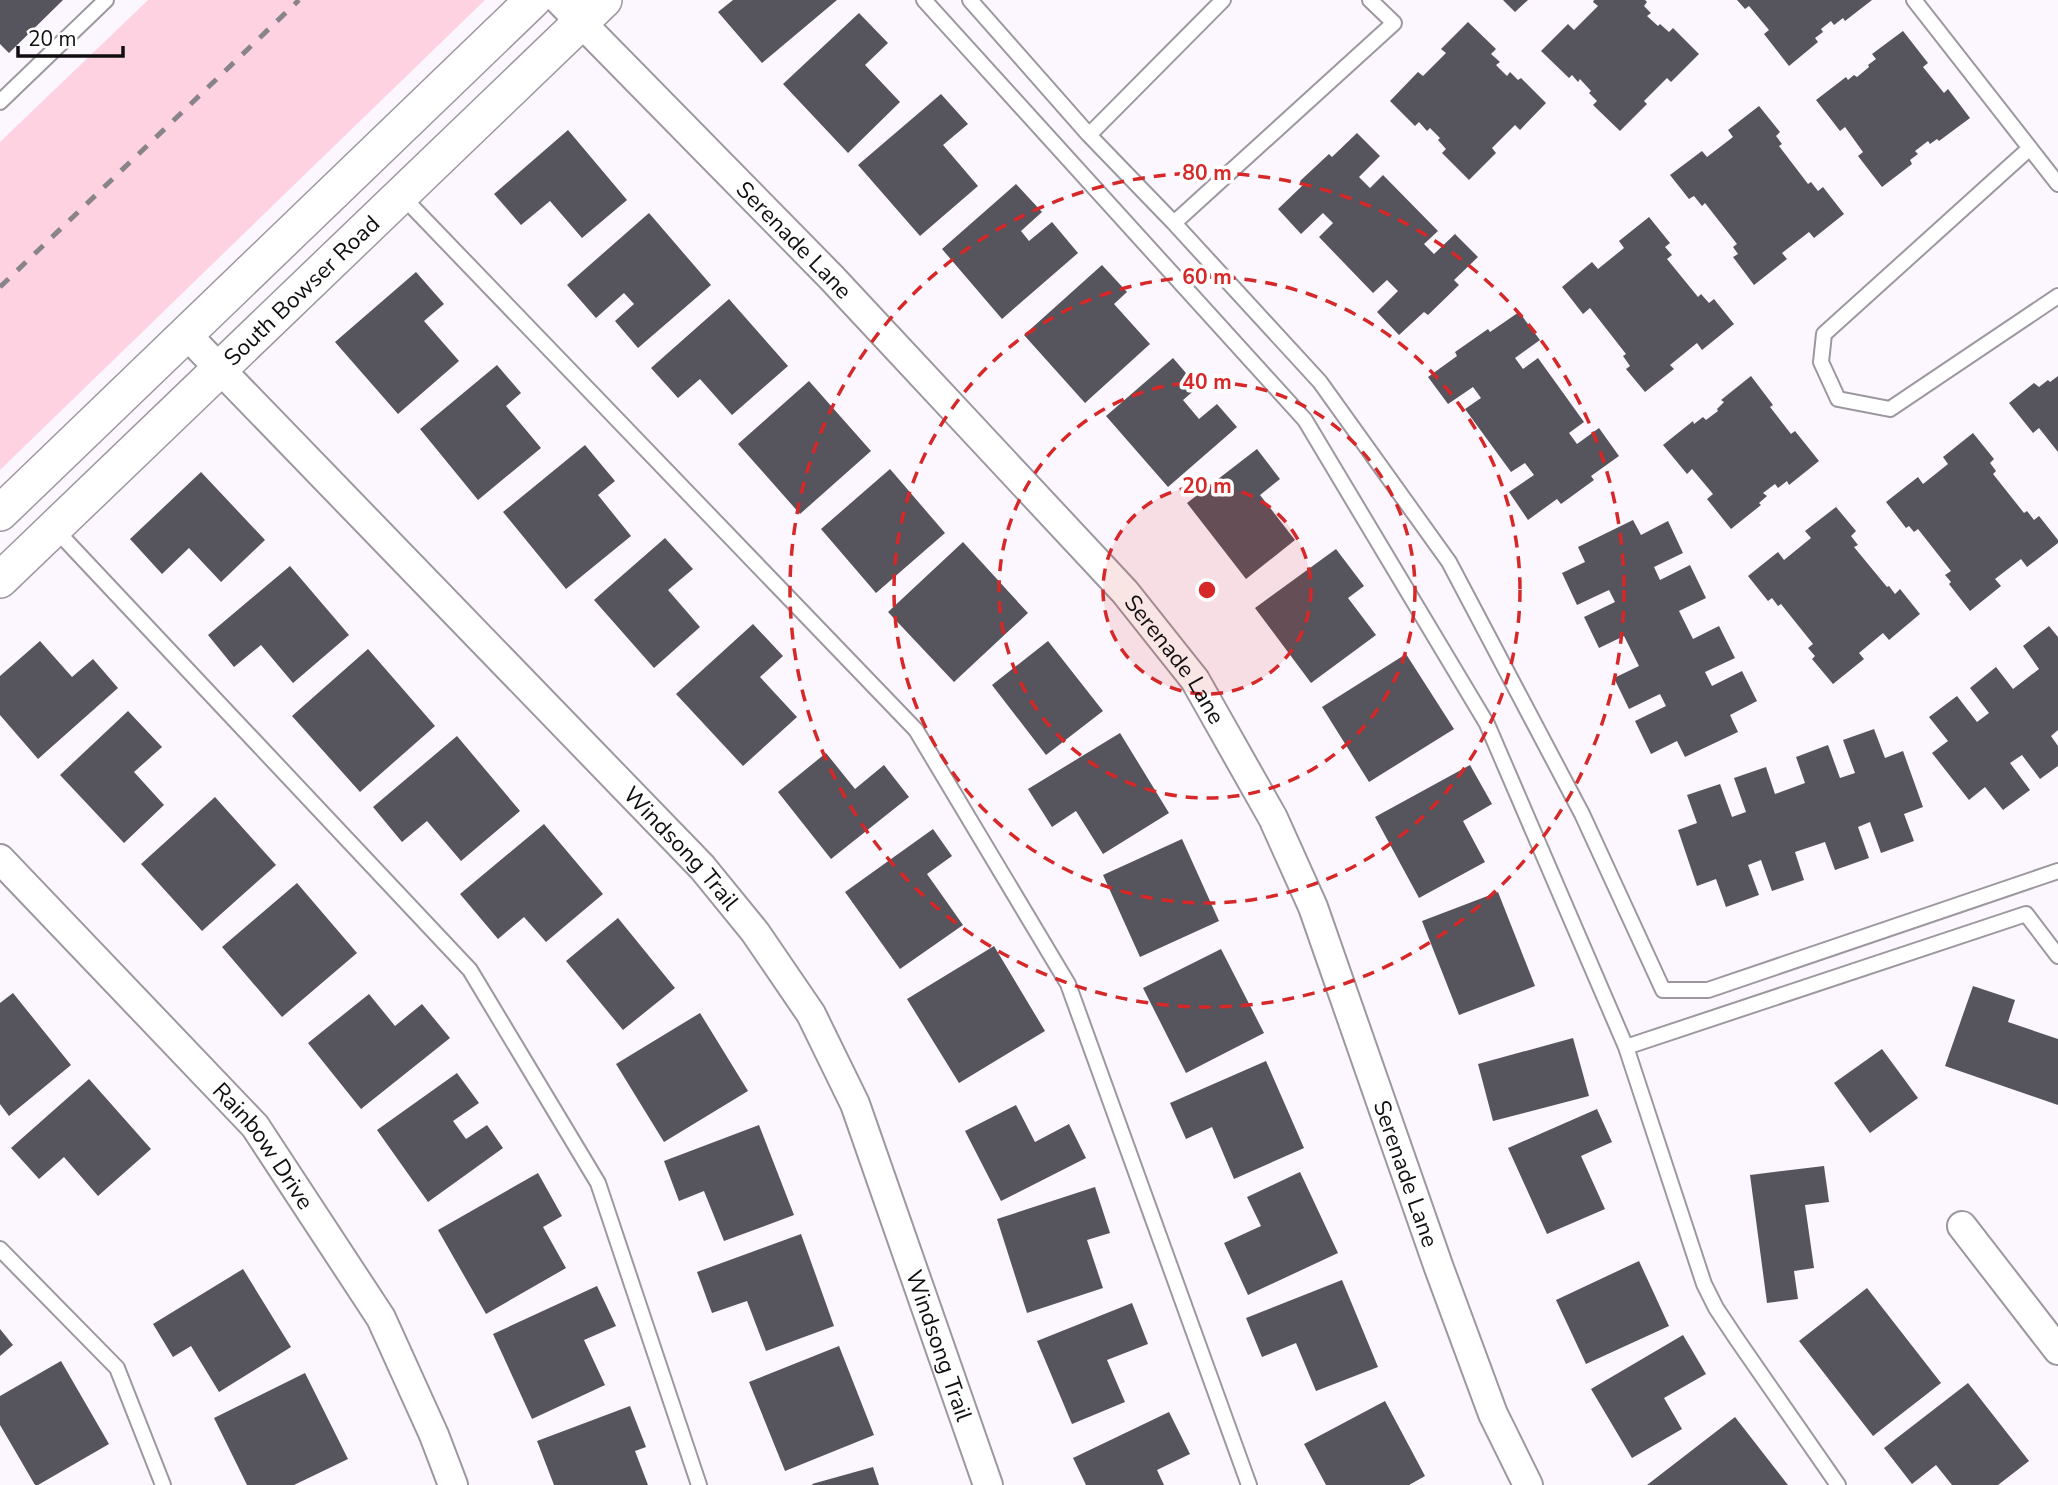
<svg xmlns="http://www.w3.org/2000/svg" width="2058" height="1485" font-family="'Nunito Sans',sans-serif">
	<style>
		.green { fill: #ffd2e1 }
		.building { fill: #56545c }
		.lines { fill: none; stroke-linecap: round; stroke-linejoin: round }
		.service-casing { stroke: #9d98a0; stroke-width: 18 }
		.minor-casing { stroke: #9d98a0; stroke-width: 32 }
		.tertiary-casing { stroke: #9d98a0; stroke-width: 38 }
		.service { stroke: #fff; stroke-width: 14 }
		.minor { stroke: #fff; stroke-width: 28 }
		.tertiary { stroke: #fff; stroke-width: 35 }
		.rail { stroke: #888489; stroke-width: 5; stroke-dasharray: 12 12; stroke-linecap: butt }
		.ring { fill: none; stroke: #d62828; stroke-width: 3.5; stroke-dasharray: 12 9 }
		.labels { text-anchor: middle; dominant-baseline: central; stroke-width: 7; stroke-linejoin: round; paint-order: stroke }
		.street-label { font-size: 23px; fill: #100e10; stroke: #fff }
		.centre { fill: #d62828; stroke: #fff; stroke-width: 3.5 }
		.ring-label { font-size: 21px; text-anchor: middle; font-weight: bold; fill: #d62828; stroke: #fff; stroke-width: 7; stroke-linejoin: round; paint-order: stroke }
	</style>
	<rect width="100%" height="100%" fill="#fcf7fe"/>
	<path class="green" d="M148,0h337l-485,470v-328z"/>
	<path class="building" d="M0,0h63l-54,53 -9,-9z
		M733,0h104l-75,63 -44,-51z
		M1503,0h25l-13,12z
		M1594,0h51l2,2 -3,4 7,7 -4,3 11,10 2,-2 9,8 4,-4 26,26 -28,28 -4,-4 -23,23 3,3 -27,27 -27,-26 4,-4 -8,-8 2,-2 -11,-12 -2,3 -6,-7 -3,3 -28,-27 27,-27 6,6 24,-24 -5,-4z
		M1737,0h135l-27,21 -2,-3 -9,7 -3,-4 -10,8 2,3 -8,6 3,4 -29,24 -25,-32 5,-4 -20,-24 -4,3z
		M859,13l29,30 -23,22 35,37 -52,51 -65,-69z
		M1468,22l28,27 -5,5 9,8 -4,3 11,11 3,-4 8,8 3,-2 25,25 -26,27 -5,-5 -23,23 4,5 -27,27 -27,-27 4,-4 -8,-9 2,-2 -10,-10 -3,3 -8,-9 -4,4 -25,-25 28,-29 5,4 23,-23 -5,-4z
		M1903,31l25,32 -5,4 21,26 4,-4 22,29 -31,23 -2,-2 -7,5 -2,-3 -13,10 3,3 -8,6 2,4 -30,23 -24,-31 5,-4 -18,-25 -5,4 -24,-31 30,-23 2,3 6,-5 3,2 12,-10 -1,-2 8,-6 -4,-5z
		M941,94l27,30 -25,21 35,41 -58,50 -62,-71z
		M1759,106l21,26 -4,4 6,8 -3,2 29,38 3,-2 7,9 5,-4 21,27 -30,24 -5,-6 -27,21 5,6 -33,26 -21,-28 5,-3 -5,-7 4,-3 -32,-41 -3,3 -8,-10 -5,3 -19,-24 32,-24 5,6 26,-20 -5,-7z
		M568,130l59,70 -45,38 -32,-37 -29,24 -27,-31z
		M1357,133l23,23 -21,21 11,11 13,-13 55,56 -14,13 10,10 21,-20 23,23 -24,23 5,5 -31,30 -4,-3 -25,23 -22,-23 21,-21 -11,-11 -14,13 -54,-56 14,-14 -10,-10 -22,21 -23,-25 25,-24 -3,-4 29,-27 3,3z
		M1016,184l26,28 -21,19 8,10 23,-19 26,31 -76,66 -60,-70z
		M649,213l62,72 -73,63 -23,-27 19,-17 -10,-11 -28,25 -29,-33z
		M1649,217l21,26 -5,4 7,8 -5,4 31,38 3,-3 8,9 5,-4 20,25 -32,26 -5,-7 -27,22 4,4 -29,23 -19,-23 4,-3 -7,-10 3,-2 -36,-46 -7,6 -21,-27 30,-25 6,7 26,-21 -5,-7z
		M1102,265l25,27 -13,12 36,40 -65,59 -61,-68z
		M416,272l28,32 -20,17 35,40 -61,53 -63,-72z
		M729,299l59,67 -56,49 -32,-36 -22,19 -27,-30z
		M1519,312l21,28 -25,18 8,11 15,-11 46,64 -15,11 8,11 22,-16 20,28 -28,20 3,4 -33,24 -4,-5 -29,21 -19,-28 25,-17 -9,-12 -14,9 -46,-63 16,-11 -8,-11 -25,17 -20,-27 29,-21 -2,-4 33,-23 2,3z
		M1173,358l25,29 -15,13 16,19 18,-15 20,23 -69,60 -62,-71z
		M497,365l24,28 -15,13 35,42 -63,52 -58,-71z
		M1751,376l22,29 -3,2 21,27 4,-3 24,30 -30,24 -2,-4 -9,7 -3,-4 -12,9 4,3 -8,7 2,2 -30,24 -24,-30 6,-5 -21,-25 -5,5 -24,-29 30,-24 1,3 9,-7 3,3 12,-9 -1,-2 7,-7 -3,-2z
		M2058,376v76l-19,-24 -6,5 -24,-30 25,-20 5,4 9,-7 2,2z
		M809,381l62,70 -71,63 -62,-70z
		M1973,433l21,26 -4,4 6,8 -3,3 31,39 3,-2 7,9 5,-4 19,24v3l-31,24 -6,-8 -26,20 6,7 -31,25 -21,-27 2,-2 -6,-7 6,-4 -33,-42 -4,3 -5,-6 -3,2 -20,-26 32,-25 5,7 25,-20 -5,-7z
		M585,445l30,36 -17,14 33,41 -65,53 -63,-77z
		M1257,449l23,30 -20,16 35,45 -49,39 -59,-76z
		M890,469l55,64 -69,60 -55,-64z
		M201,472l64,68 -44,42 -32,-34 -27,26 -32,-35z
		M1836,507l20,24 -5,5 7,9 -4,2 33,40 2,-1 6,8 5,-5 20,25 -31,26 -6,-7 -24,20 5,6 -31,25 -21,-25 3,-3 -7,-8 5,-4 -32,-40 -3,2 -6,-8 -4,3 -20,-25 30,-24 6,8 27,-22 -6,-7z
		M1633,520l8,15 27,-14 15,32 -29,14 6,13 30,-15 16,33 -27,13 14,28 26,-13 16,32 -30,14 7,14 30,-15 15,30 -27,14 8,17 -53,25 -8,-16 -26,13 -16,-33 31,-15 -6,-12 -31,15 -15,-31 25,-12 -15,-30 -25,12 -15,-31 31,-15 -6,-12 -32,15 -15,-32 23,-11 -7,-15z
		M665,538l28,31 -25,21 32,37 -46,41 -60,-68z
		M963,542l65,71 -74,69 -66,-70z
		M1336,549l28,37 -16,12 28,37 -65,48 -56,-75z
		M290,566l59,69 -56,48 -32,-38 -27,22 -26,-32z
		M753,624l30,32 -23,21 37,40 -54,49 -67,-72z
		M2049,626l9,11v93l-7,6 7,10v20l-18,13 -18,-24 -12,8 20,27 -27,20 -18,-23 -16,13 -37,-47 16,-12 -19,-24 28,-21 20,26 12,-9 -19,-25 26,-21 17,22 26,-20 -16,-23z
		M40,641l32,36 21,-18 25,29 -80,71 -38,-44v-39z
		M1048,641l55,70 -57,44 -54,-70z
		M368,649l67,77 -75,66 -68,-76z
		M1406,654l48,75 -85,53 -47,-75z
		M128,711l34,36 -28,25 30,33 -40,38 -64,-68z
		M1874,729l11,29 18,-7 20,56 -19,7 10,27 -33,12 -11,-31 -12,5 11,31 -34,12 -10,-28 -30,10 9,28 -32,11 -11,-31 -13,5 11,30 -33,12 -10,-28 -19,7 -19,-56 19,-7 -10,-28 33,-11 12,33 14,-5 -12,-34 32,-11 9,27 30,-11 -9,-26 32,-12 12,33 15,-5 -12,-33z
		M1120,733l49,80 -66,41 -27,-43 -24,16 -24,-38z
		M457,736l63,75 -59,50 -34,-40 -25,21 -29,-35z
		M826,753l29,36 29,-24 25,32 -78,62 -53,-67z
		M1470,765l22,39 -29,17 22,41 -66,36 -44,-81z
		M215,797l61,68 -74,66 -61,-67z
		M544,824l59,70 -57,48 -22,-25 -26,22 -38,-45z
		M933,829l19,27 -25,18 36,51 -63,44 -55,-77z
		M1182,839l37,82 -79,36 -37,-82z
		M297,883l60,70 -75,64 -60,-70z
		M1498,892l37,94 -76,29 -37,-94z
		M618,918l57,70 -52,42 -57,-69z
		M994,946l51,85 -86,52 -52,-84z
		M1221,949l43,84 -78,40 -43,-85z
		M1973,986l42,14 -7,22 50,17v66l-113,-39z
		M13,993l58,72 -62,51 -9,-12v-101z
		M369,994l26,32 27,-22 28,34 -89,71 -53,-66z
		M700,1013l48,78 -84,51 -48,-78z
		M1573,1038l16,58 -96,25 -15,-57z
		M1882,1049l36,49 -48,35 -36,-50z
		M1266,1061l38,87 -70,31 -22,-52 -26,12 -16,-36z
		M457,1073l22,30 -26,18 13,18 21,-14 16,23 -75,54 -51,-72z
		M89,1079l62,70 -53,47 -34,-39 -25,22 -28,-31z
		M1016,1105l19,37 34,-18 17,34 -85,43 -36,-70z
		M1597,1109l15,33 -31,14 24,53 -58,25 -39,-86z
		M759,1125l35,90 -70,26 -20,-50 -25,10 -15,-40z
		M1824,1166l5,36 -24,3 9,63 -20,3 4,28 -31,4 -17,-128z
		M1300,1172l38,81 -90,42 -24,-52 37,-17 -14,-29z
		M538,1173l24,43 -19,11 23,41 -80,46 -48,-84z
		M1095,1187l15,46 -23,7 16,48 -76,25 -30,-94z
		M801,1234l33,92 -68,25 -19,-50 -35,12 -15,-41z
		M1639,1261l30,65 -83,38 -30,-64z
		M243,1269l48,78 -72,45 -28,-46 -18,11 -20,-33z
		M1342,1280l36,87 -62,24 -20,-48 -34,14 -16,-39z
		M597,1286l19,40 -32,14 21,45 -73,34 -39,-85z
		M1867,1288l74,95 -68,53 -74,-95z
		M1132,1303l16,41 -41,16 18,42 -53,22 -35,-83z
		M0,1329l13,16 -13,11z
		M1683,1335l23,39 -42,24 18,31 -50,29 -41,-69z
		M839,1346l35,89 -89,36 -36,-89z
		M61,1361l48,83 -71,41h-3l-35,-60v-29z
		M305,1373l43,86 -54,26h-47l-33,-67z
		M1968,1383l61,78 -31,24h-46l-16,-20 -24,19 -28,-36z
		M1385,1401l40,75 -16,9h-83l-22,-41z
		M630,1406l16,41 -11,4 13,34h-94l-17,-44z
		M1169,1412l21,42 -33,16 7,15h-78l-13,-27z
		M1735,1417l53,68h-141z
		M873,1467l6,18h-66l-1,-1z"/>
	<g class="lines">
		<defs>
			<path id="service" d="M924,0l381,420 182,304 139,323 400,-133 32,42
				M970,0l119,135 85,88 146,159 129,180 133,252 81,176h45l350,-119
				M1914,0l144,184
				M0,102l106,-102
				M1089,135l134,-135
				M2030,148l-206,186 -3,28 17,37 52,10 168,-113
				M402,196l514,534 152,254 181,501
				M1174,223l220,-200 -24,-23
				M55,529l415,441 128,213 101,302
				M1626,1047l78,237 12,24 20,30 102,147
				M0,1249l117,119 46,117"/>
			<g id="minor">
				<path id="s1" d="M559,0l272,277 294,315 70,88 78,138 40,89 126,361 54,146 35,71"/>
				<path id="s2" d="M186,334l516,533 53,65 56,82 44,90 133,381"/>
				<path id="s3" d="M0,859l255,267 126,192 53,117 19,50"/>
				<path d="M1962,1226l96,124"/>
			</g>
			<g id="tertiary">
				<path d="M0,513l533,-513"/>
				<path id="s4" d="M0,580l604,-580"/>
			</g>
		</defs>
		<use href="#service" class="service-casing"/>
		<use href="#minor" class="minor-casing"/>
		<use href="#tertiary" class="tertiary-casing"/>
		<use href="#service" class="service"/>
		<use href="#minor" class="minor"/>
		<use href="#tertiary" class="tertiary"/>
		<path class="rail" d="M0,287l299,-287"/>
	</g>
	<circle cx="1207" cy="590" r="104" fill="#d62828" fill-opacity=".12"/>
	<g class="ring">
		<circle cx="1207" cy="590" r="104"/>
		<circle cx="1207" cy="590" r="208"/>
		<circle cx="1207" cy="590" r="313"/>
		<circle cx="1207" cy="590" r="417"/>
	</g>
	<g class="labels">
		<g class="street-label">
			<text stroke="none"><textPath href="#s1" startOffset="336">Serenade Lane</textPath></text>
			<text stroke="none"><textPath href="#s4" startOffset="418">South Bowser Road</textPath></text>
			<text stroke="none"><textPath href="#s1" startOffset="903">Serenade Lane</textPath></text>
			<text stroke="none"><textPath href="#s2" startOffset="714">Windsong Trail</textPath></text>
			<text stroke="none"><textPath href="#s3" startOffset="390">Rainbow Drive</textPath></text>
			<text stroke="none"><textPath href="#s1" startOffset="1470">Serenade Lane</textPath></text>
			<text stroke="none"><textPath href="#s2" startOffset="1281">Windsong Trail</textPath></text>
		</g>
	</g>
	<circle cx="1207" cy="590" r="10" class="centre"/>
	<g class="ring-label">
		<text x="1207" y="180">80 m</text>
		<text x="1207" y="284">60 m</text>
		<text x="1207" y="389">40 m</text>
		<text x="1207" y="493">20 m</text>
	</g>
	<path d="M18 46v10h105v-10" fill="none" stroke="#100e10" stroke-width="3.5"/>
	<text x="28" y="46" font-size="21" fill="#100e10" stroke="#ffffff" stroke-width="5" paint-order="stroke">20 m</text>
</svg>
